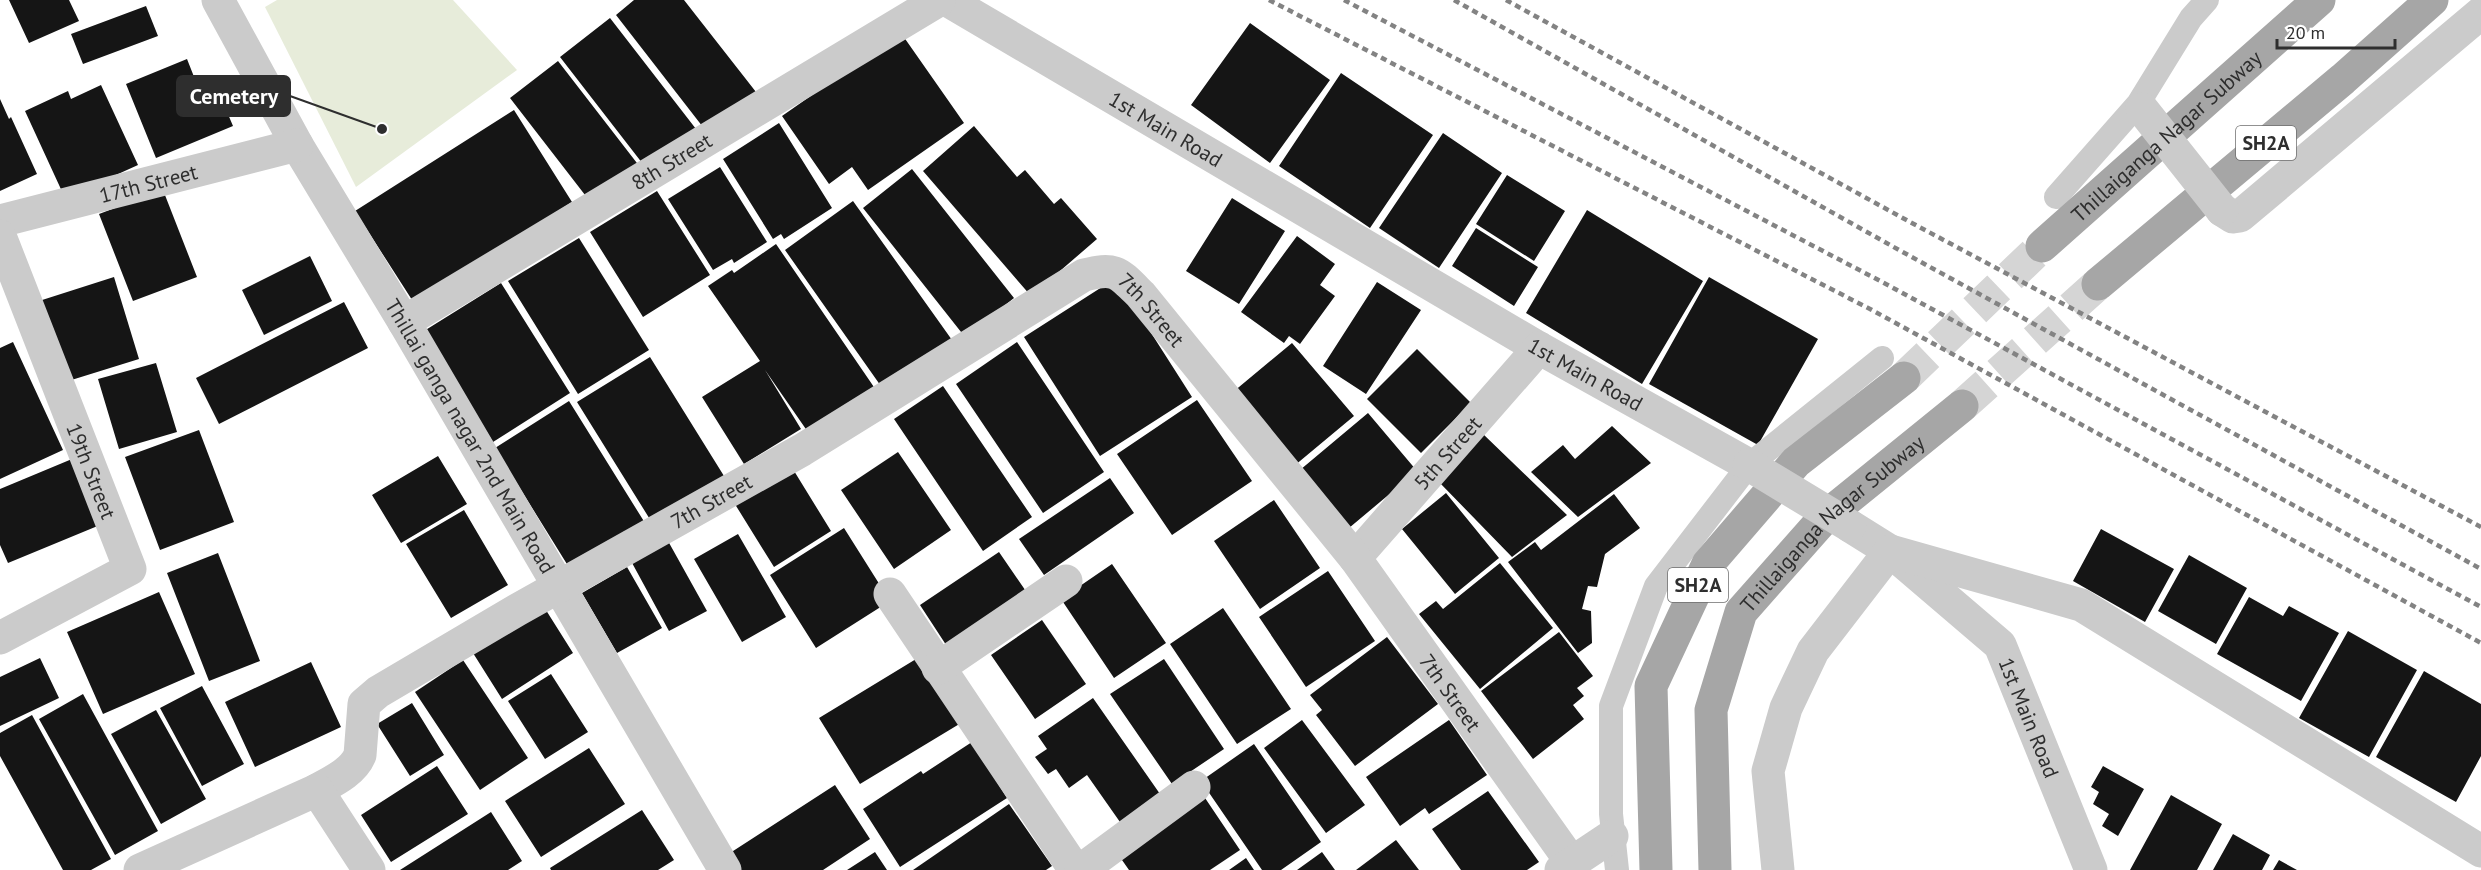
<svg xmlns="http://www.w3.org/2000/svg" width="2481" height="870" font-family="'PT Sans',sans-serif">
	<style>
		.green { fill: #e7ecda }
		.building { fill: #151515 }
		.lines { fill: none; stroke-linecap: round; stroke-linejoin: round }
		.primary-tunnel { stroke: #d5d5d5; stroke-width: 33; stroke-dasharray: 33 16; stroke-linecap: butt }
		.service { stroke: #cbcbcb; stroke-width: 24 }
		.minor { stroke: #cbcbcb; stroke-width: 33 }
		.primary { stroke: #a6a6a6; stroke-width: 33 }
		.rail { stroke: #838383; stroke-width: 4.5; stroke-dasharray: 6 4.5; stroke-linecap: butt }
		.minor-bridge { stroke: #cbcbcb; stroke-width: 33 }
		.labels { text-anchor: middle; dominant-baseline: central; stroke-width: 6; stroke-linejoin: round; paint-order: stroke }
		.shield { fill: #fff; stroke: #6d6d6d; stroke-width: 1.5 }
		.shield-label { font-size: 20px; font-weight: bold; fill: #2e2e2e }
		.street-label { font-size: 21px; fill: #2e2e2e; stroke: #fff }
		.leader { fill: none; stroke: #2e2e2e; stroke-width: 2 }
		.callout-dot { fill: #2e2e2e; stroke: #fff; stroke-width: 2 }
		.callout { fill: #2e2e2e; stroke: #2e2e2e; stroke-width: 2 }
		.callout-label { font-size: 22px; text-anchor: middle; font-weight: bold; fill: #fff }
	</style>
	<rect width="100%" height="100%" fill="#fff"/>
	<path class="green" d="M277,0h176l64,70 -161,117 -91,-180z"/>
	<path class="building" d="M9,0h60l10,21 -50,22z
		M634,0h50l72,92 -50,39 -90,-116z
		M146,6l12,30 -75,28 -12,-30z
		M610,18l86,111 -50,39 -86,-111z
		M1250,23l80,57 -60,83 -79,-58z
		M901,33l63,90 -96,67 -16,-23 -23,17 -47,-68z
		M187,59l13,33 16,-6 17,40 -77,32 -30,-74z
		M558,61l82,106 -48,37 -82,-106z
		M1341,73l92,62 -63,93 -91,-62z
		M101,85l37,80 -73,33 -40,-87 43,-20 3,8z
		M0,99l9,20 2,-2 26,57 -37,17z
		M514,110l58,92 -158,101 -59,-92z
		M779,123l53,85 -48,31 -3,-5 -8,5 -50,-80z
		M974,126l43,51 8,-7 29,34 7,-6 36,41 -66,57 -108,-125z
		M1443,133l59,40 -63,95 -60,-40z
		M720,167l47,75 -33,21 -2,-4 -19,11 -45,-71z
		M912,169l102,129 -49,39 -102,-129z
		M1507,175l58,36 -31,50 -58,-37z
		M163,190l34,87 -64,24 -34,-87z
		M657,191l53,84 -67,42 -53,-85z
		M1232,198l53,33 -46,73 -53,-33z
		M853,201l99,139 -69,49 -98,-139z
		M1587,210l116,71 -61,103 -116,-71z
		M1476,228l62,39 -24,39 -62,-40z
		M1297,236l38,28 -15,21 15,11 -35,48 -11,-8 -5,7 -43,-31z
		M579,238l70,112 -71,44 -70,-113z
		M776,244l100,146 -66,45 -45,-65 36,59 -57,35 -42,-67 58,-36 -52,-75 24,-16 2,3z
		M310,256l22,45 -68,34 -22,-45z
		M114,277l25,82 -74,23 -26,-81z
		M1709,277l109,62 -60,106 -109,-61z
		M1116,278l76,119 -92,59 -76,-119z
		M1377,282l44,28 -55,84 -43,-28z
		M501,283l69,110 -77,49 -69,-111z
		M344,302l24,46 -149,76 -23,-46z
		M13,342l50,108 -63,29v-131z
		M1017,342l87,130 -61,41 -87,-129z
		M1292,343l62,73 -60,50 -61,-74z
		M1417,349l54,54 -50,50 -54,-54z
		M650,357l74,119 -73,45 -74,-119z
		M156,363l21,69 -58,17 -21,-70z
		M943,386l89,131 -49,34 -89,-132z
		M1197,400l55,81 -80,54 -55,-81z
		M569,401l76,122 -75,46 -75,-121z
		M1368,413l49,58 -68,57 -49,-58z
		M1612,426l39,37 -73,54 -47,-45 32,-27 12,14z
		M199,430l35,92 -74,28 -35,-93z
		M1483,434l84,81 -55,42 -73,-75z
		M898,452l53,78 -57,39 -53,-79z
		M438,456l29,48 -66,39 -29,-48z
		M72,459l28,66 -92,38 -8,-18v-56z
		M791,466l40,65 -57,36 -41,-66z
		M1110,478l24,35 -90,62 -25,-36z
		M1446,493l53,65 -44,36 -53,-65z
		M1614,494l26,34 -35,26 -8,33 -9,-1 -6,23 9,2 1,32 -14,10 -70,-91 27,-20 6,8z
		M1274,500l46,68 -60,41 -46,-68z
		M464,510l44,75 -57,33 -45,-74z
		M844,528l46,73 -74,47 -46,-73z
		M2101,529l73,40 -29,53 -72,-41z
		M738,534l48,83 -44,25 -48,-83z
		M668,541l39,70 -38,20 -38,-70z
		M999,552l33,48 -80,54 -32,-49z
		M218,553l42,108 -51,20 -42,-108z
		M2189,555l58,33 -31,56 -58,-33z
		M1500,563l53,65 -73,61 -61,-75 17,-13 7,8z
		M1112,564l54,79 -52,35 -53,-79z
		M627,567l35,61 -45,25 -35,-60z
		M1328,571l47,70 -69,46 -47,-70z
		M159,592l36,82 -92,40 -36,-82z
		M2249,597l34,19 6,-10 50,27 -38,68 -84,-47z
		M544,607l29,46 -71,46 -29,-46z
		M1223,608l68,101 -54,35 -67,-100z
		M1042,620l44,64 -51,35 -44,-64z
		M2348,631l69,39 -48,87 -70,-39z
		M1559,632l34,44 -16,12 7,8 -11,9 11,14 -51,40 -52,-68z
		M1387,637l51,67 -83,62 -39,-51 6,-5 -12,-15z
		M921,656l40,67 -101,61 -41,-66z
		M40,658l19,40 -59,28v-49z
		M1164,659l60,90 -52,35 -62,-90z
		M463,660l65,98 -48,32 -65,-98z
		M311,662l30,65 -86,40 -30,-65z
		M2424,671l57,33v52l-25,46 -80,-45z
		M551,674l37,58 -43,27 -37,-58z
		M202,686l42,78 -42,22 -42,-78z
		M83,694l75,137 -43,24 -76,-136z
		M1093,698l74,106 -40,28 -40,-57 -18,13 -13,-19 -8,5 -13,-17 12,-8 -9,-13z
		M412,703l32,52 -34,21 -33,-52z
		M156,710l50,89 -45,25 -50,-90z
		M32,715l79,144 -20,11h-28l-63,-114v-23z
		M1302,720l63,85 -39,28 -62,-85z
		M1449,720l38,55 -58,39 -4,-6 -25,18 -34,-49z
		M972,742l35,56 -107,69 -37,-58 58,-38 2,3z
		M1254,744l67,98 -40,28h-19l-61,-89z
		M589,748l36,56 -84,53 -36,-56z
		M437,766l31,48 -77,48 -30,-47z
		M2103,766l41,23 -26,47 -16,-10 7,-12 -16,-10 6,-12 -8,-5z
		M835,785l35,54 -47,31h-82l-11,-17z
		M1488,791l51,71 -12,8h-66l-29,-41z
		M1201,792l39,58 -30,20h-81l-14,-20z
		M2171,795l51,29 -25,46h-67z
		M1009,804l43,62 -6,4h-133z
		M642,810l32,50 -16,10h-107l-1,-2z
		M491,812l31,49 -14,9h-108z
		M2233,834l37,21 -8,15h-49z
		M1396,840l23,30h-63z
		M875,852l12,18h-40z
		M1322,852l13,18h-38z
		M1246,858l8,12h-25z
		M2279,860l18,10h-24z"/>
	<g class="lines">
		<path class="primary-tunnel" d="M1904,378l138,-132
			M1962,406l136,-122"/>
		<path class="service" d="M2056,197l82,-93 53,-86 16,-18
			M1617,870l-6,-56v-108l45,-120 93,-121 133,-107"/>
		<g class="minor">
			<path id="s1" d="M218,0l79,145 107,177 321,548"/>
			<path id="s2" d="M947,0l592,348 210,117"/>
			<path d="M2222,210l11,7 7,-1 241,-203"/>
			<path id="s3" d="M0,221l297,-76"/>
			<path id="s4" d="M0,236l130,333 -130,69"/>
			<path id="s5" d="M404,322l535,-322"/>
			<path id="s6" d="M1850,526l40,25 110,94 91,225"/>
			<path id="s7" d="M1355,558l184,-210"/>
			<path d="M890,594l185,276"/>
			<path d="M938,668l128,-87"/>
			<path id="s8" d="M317,790c16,-9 36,-18 43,-35l4,-51 14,-12 139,-82 285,-160 282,-175c32,-8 34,-3 57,20l214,263 217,305"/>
			<path d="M140,870l177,-80 52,80"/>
			<path d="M1081,870l113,-83"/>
			<path d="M1561,870l51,-34"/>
			<path d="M1778,870l-10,-99 18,-63 27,-57 77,-100 191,54 400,246"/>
		</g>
		<g class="primary">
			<path id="s9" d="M2042,246l277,-246"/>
			<path d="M2098,284l245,-205 89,-79"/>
			<path d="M1656,870l-5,-184 57,-122 88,-102 108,-84"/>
			<path id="s10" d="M1715,870l-4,-160 30,-98 84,-95 137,-111"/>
		</g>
		<path class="rail" d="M1269,0l601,309 611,334
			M1344,0l540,283 597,324
			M1454,0l445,250 582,319
			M1506,0l404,222 571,305"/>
		<path class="minor-bridge" d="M2142,109l80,101
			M1749,465l101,61"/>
	</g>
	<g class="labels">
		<g class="shield">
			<rect x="2236" y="126" width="60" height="34" rx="4.5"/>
			<rect x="1668" y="568" width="60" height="34" rx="4.5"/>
		</g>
		<g class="shield-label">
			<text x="2266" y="143">SH2A</text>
			<text x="1698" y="585">SH2A</text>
		</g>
		<g class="street-label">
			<text stroke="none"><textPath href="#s2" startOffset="254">1st Main Road</textPath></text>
			<text stroke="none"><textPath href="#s9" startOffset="166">Thillaiganga Nagar Subway</textPath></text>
			<text stroke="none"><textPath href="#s5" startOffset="312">8th Street</textPath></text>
			<text stroke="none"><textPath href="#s3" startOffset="153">17th Street</textPath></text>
			<text stroke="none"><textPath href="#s8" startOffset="1030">7th Street</textPath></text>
			<text stroke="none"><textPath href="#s2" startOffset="740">1st Main Road</textPath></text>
			<text stroke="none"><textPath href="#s1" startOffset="504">Thillai ganga nagar 2nd Main Road</textPath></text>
			<text stroke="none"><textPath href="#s7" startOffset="140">5th Street</textPath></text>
			<text stroke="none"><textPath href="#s4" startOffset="252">19th Street</textPath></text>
			<text stroke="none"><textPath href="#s8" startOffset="510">7th Street</textPath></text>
			<text stroke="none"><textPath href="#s10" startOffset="390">Thillaiganga Nagar Subway</textPath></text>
			<text stroke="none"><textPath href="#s8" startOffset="1516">7th Street</textPath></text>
			<text stroke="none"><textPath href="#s6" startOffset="270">1st Main Road</textPath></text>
		</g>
	</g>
	<path class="leader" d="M382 129L290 96"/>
	<circle class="callout-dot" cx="382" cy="129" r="6"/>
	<rect class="callout" x="177" y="76" width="113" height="40" rx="6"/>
	<g class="callout-label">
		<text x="234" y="104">Cemetery</text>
	</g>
	<path d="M2277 39v9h118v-9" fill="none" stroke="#2e2e2e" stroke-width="3"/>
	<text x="2286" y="39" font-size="18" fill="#2e2e2e" stroke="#ffffff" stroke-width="4.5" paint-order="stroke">20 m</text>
</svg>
